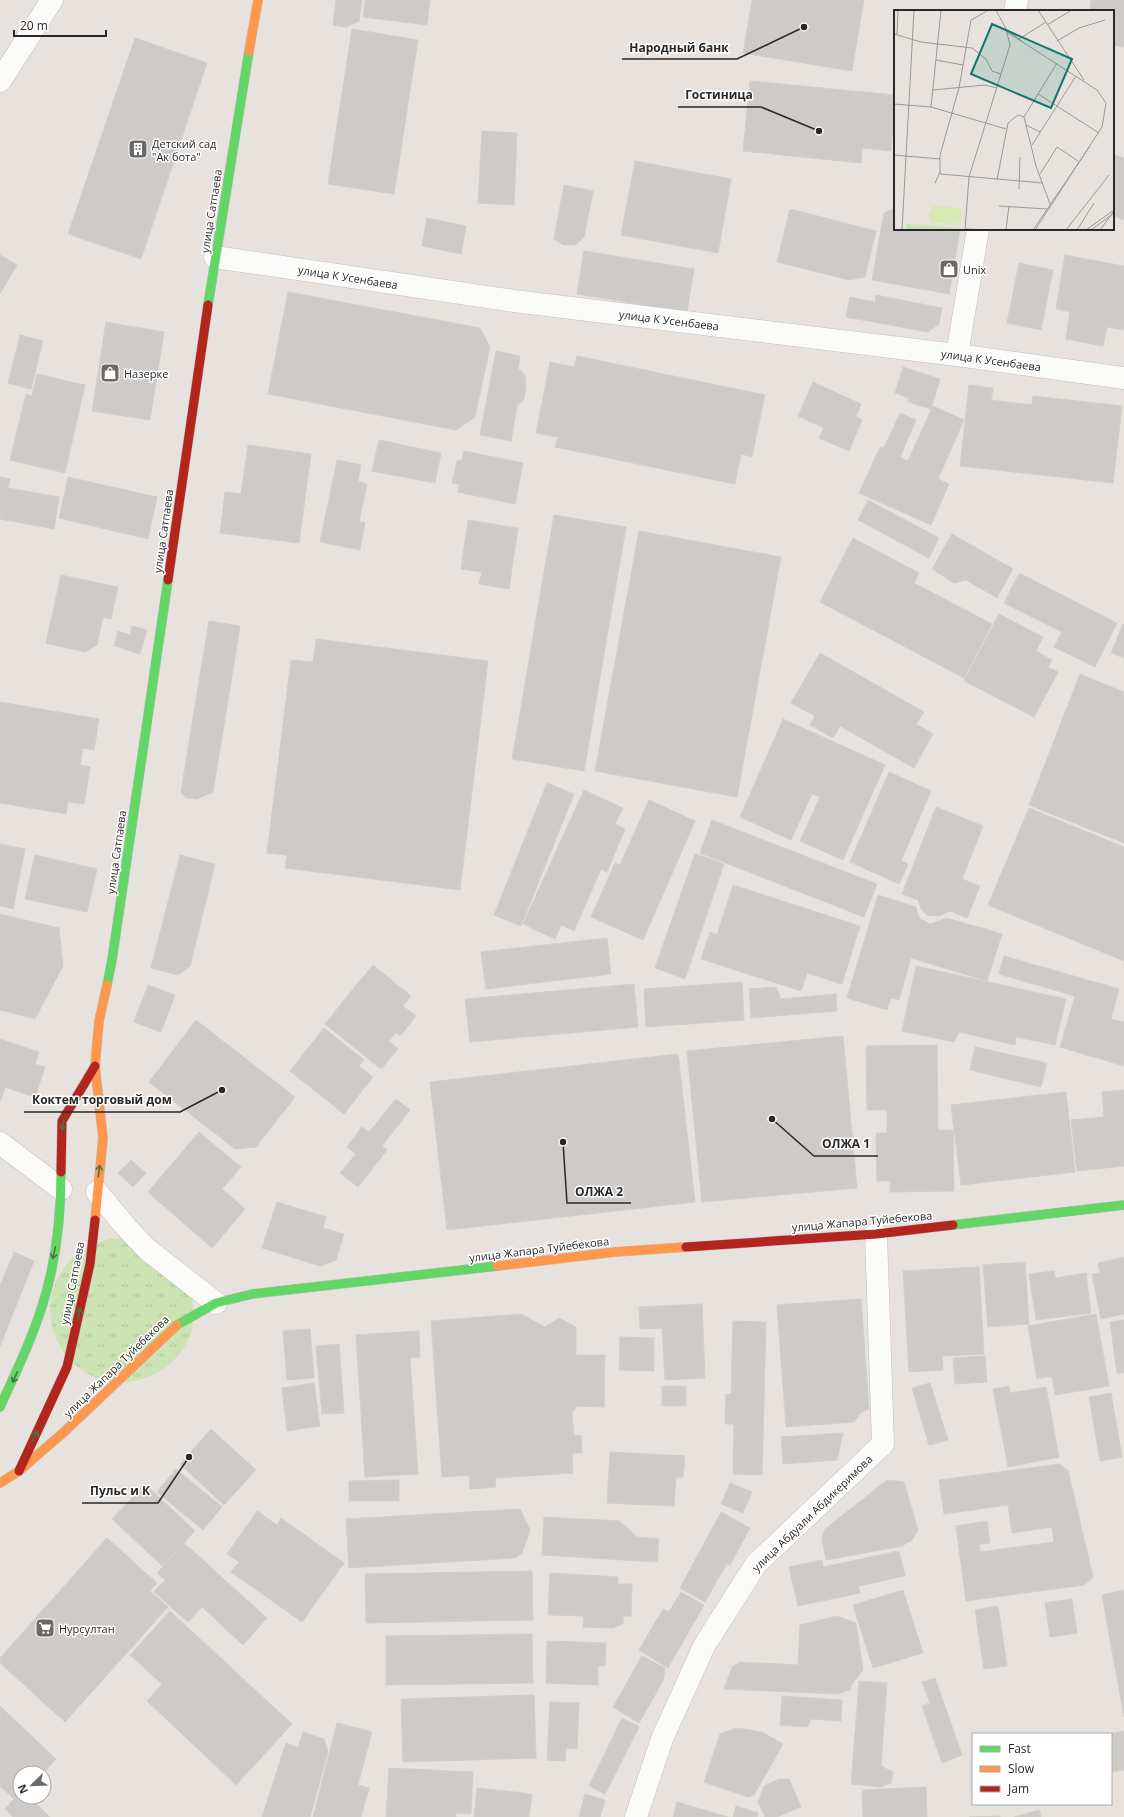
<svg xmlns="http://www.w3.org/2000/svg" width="1124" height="1817" font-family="'Open Sans',sans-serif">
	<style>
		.grass { fill: url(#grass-tufts) }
		.building { fill: #cecac7; stroke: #d2cec9 }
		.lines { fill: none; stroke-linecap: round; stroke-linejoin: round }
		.street-casing { stroke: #c0bebf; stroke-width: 23 }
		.fast-casing { stroke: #c0bebf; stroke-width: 10 }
		.slow-casing { stroke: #c0bebf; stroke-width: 10 }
		.jam-casing { stroke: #c0bebf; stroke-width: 10 }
		.street { stroke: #fbfbfa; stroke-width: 22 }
		.fast { stroke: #63d668; stroke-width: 9 }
		.slow { stroke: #ff974d; stroke-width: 9 }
		.jam { stroke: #b3261e; stroke-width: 9 }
		.oneway { stroke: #437645 }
		.labels { text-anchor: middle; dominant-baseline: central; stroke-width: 3; stroke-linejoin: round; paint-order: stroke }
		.poi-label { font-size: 11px; fill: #282828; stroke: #fff; text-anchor: start }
		.street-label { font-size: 11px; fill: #282828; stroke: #fff }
		.inset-road { fill: none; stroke: #9b9895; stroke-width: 1 }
		.view { fill: #0f766e; fill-opacity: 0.15; stroke: #0f766e; stroke-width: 2 }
		.inset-edge { fill: none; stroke: #282828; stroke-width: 2 }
		.leader { fill: none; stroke: #282828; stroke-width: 1.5 }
		.callout-dot { fill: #282828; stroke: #fff; stroke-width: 1.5 }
		.callout-label { font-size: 12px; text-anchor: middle; font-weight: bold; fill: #282828; stroke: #fff; stroke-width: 3; stroke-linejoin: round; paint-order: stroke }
	</style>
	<defs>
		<pattern id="grass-tufts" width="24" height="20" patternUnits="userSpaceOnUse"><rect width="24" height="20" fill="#cce4b4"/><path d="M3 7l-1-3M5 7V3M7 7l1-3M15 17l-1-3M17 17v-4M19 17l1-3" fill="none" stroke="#afc49b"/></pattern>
	</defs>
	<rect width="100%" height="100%" fill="#e7e2dd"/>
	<path class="grass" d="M110,1239c7,0 18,-2 24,1 6,2 53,40 54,43 6,14 6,30 4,45 -4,19 -20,38 -37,46 -85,40 -148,-76 -68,-127 7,-4 16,-6 23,-8z"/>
	<path class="building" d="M336,0h26l-3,21 -13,6 -13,-2z
		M365,0h65l-3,25 -64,-8z
		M752,0h112l-12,71 -109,-18z
		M1091,0h33v47l-11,-2v-34h-23z
		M352,29l66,11 -24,154 -66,-10z
		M135,38l72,25 -66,196 -73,-25z
		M750,81l145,14 -4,56 -29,-3 -1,15 -118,-12z
		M482,131l35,2 -3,72 -36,-2z
		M1113,154l11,4v62l-11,-4z
		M635,161l96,18 -13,74 -97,-18z
		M564,185l29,6 -9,46 -8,8h-13l-9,-6z
		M895,208v21h65l-11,65 -77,-14 12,-67z
		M790,209l86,22 -11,46 -16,3 -72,-18z
		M427,218l39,8 -5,28 -39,-8z
		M584,251l110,18 -7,43 -110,-18z
		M0,255l17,10 -17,29z
		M1065,255l59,11v64l-17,-3 -4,19 -37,-7 4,-27 -14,-3z
		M1019,263l34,7 -12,60 -34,-7z
		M288,292l192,36 10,19 -15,70 -19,13 -188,-36z
		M876,295l66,13 -3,16 -11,8 -82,-15 4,-20 25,5z
		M106,322l58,10 -14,88 -58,-9z
		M20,335l23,6 -12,48 -23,-6z
		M496,351l24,5 -2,12 7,7 1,12 -2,12 -7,6 -6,36 -31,-6z
		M577,356l188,39 -13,62 -11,-3 -6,30 -180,-37 3,-10 -22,-4 14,-71 24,5z
		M903,367l37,12 -9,30 -23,-7 1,-4 -14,-5z
		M37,374l48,11 -20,88 -55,-13 16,-66 6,2z
		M813,382l48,22 -5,13 6,3 -13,31 -30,-13 5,-10 -26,-12z
		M969,385l24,3 -2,12 41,5 1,-9 89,10 -9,77 -153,-17z
		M933,406l31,14 -26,59 11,5 -18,41 -72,-32 21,-46 4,1 16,-35 16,7 -16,37 8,4z
		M379,440l62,13 -6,30 -63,-12z
		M248,445l63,9 -12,89 -79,-10 5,-41 16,2z
		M464,451l59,12 -8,41 -57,-12 1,-8 -7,-1 5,-22 5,-1z
		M337,460l24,5 -3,16 9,3 -8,38 6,1 -5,27 -40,-8z
		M0,477l10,2 -2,9 51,9 -5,32 -54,-10z
		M68,477l89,20 -9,42 -89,-21z
		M868,500l71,38 -10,20 -71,-38z
		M554,515l72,12 -42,244 -72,-12z
		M468,520l50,8 -9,61 -30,-5 3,-12 -21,-3z
		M639,531l142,26 -44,240 -142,-26z
		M952,534l61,35 -16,29 -31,-18 -12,3 -22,-14z
		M853,538l66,35 -5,10 78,41 -28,54 -144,-76z
		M1019,573l98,50 -22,44 -41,-20 8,-15 -58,-29z
		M61,575l57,12 -7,32 -8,-2 -6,28 -12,7 -39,-9z
		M999,614l44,23 -7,14 16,9 -4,7 10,5 -24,45 -70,-36z
		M209,621l31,5 -27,166 -16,7 -11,-1 -5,-6z
		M1123,624l1,1v33l-13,-5z
		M132,626l15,4 -7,24 -26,-8 4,-15 12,4z
		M316,639l172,22 -28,229 -175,-22 2,-13 -20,-2 24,-193 22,2z
		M820,653l104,59 -8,12 17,10 -19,34 -74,-42 -7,12 -23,-13 5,-9 -24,-13z
		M1080,674l44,18v151l-95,-38z
		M0,702l99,17 -5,31 -11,-2 -3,17 10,2 -6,37 -16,-2 -2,12 -66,-11z
		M783,719l102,46 -42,95 -43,-19 20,-44 -8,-3 -21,46 -51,-23z
		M889,772l42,19 -30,70 7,3 -9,20 -49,-22z
		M547,783l27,11 -53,132 -27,-11z
		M584,790l39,18 -8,16 10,5 -18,43 -6,-3 -27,62 -13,-6 -6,14 -32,-15z
		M649,800l46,21 -52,119 -52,-23 24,-54 5,2z
		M936,807l47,19 -21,53 18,7 -13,32 -17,-7 -11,5 -12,-1 -6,-7 -3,-8 -16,-6z
		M1029,808l95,39v114l-136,-56z
		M712,820l165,64 -13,33 -164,-64z
		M0,844l25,5 -12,60 -13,-3z
		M695,854l29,10 -39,115 -30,-11z
		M35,855l62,14 -10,43 -62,-13z
		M180,855l35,9 -25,102 -12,9 -27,-7z
		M733,885l127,41 -18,58 -35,-11 -6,18 -100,-32 9,-27 7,3z
		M878,895l38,12 3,11 11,6 17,-6 55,16 -15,47 -76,-23 -12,42 -8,-2 -4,12 -40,-12z
		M0,914l59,14 4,38 -28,53 -35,-9z
		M607,938l4,36 -125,15 -5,-37z
		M1004,956l115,33 -8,30 13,3v44l-64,-19 15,-51 -76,-22z
		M373,965l38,31 -8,10 13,10 -16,20 -51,-42z
		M916,966l150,33 -11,46 -39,-8 -1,8 -56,-13 -5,10 -52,-11z
		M742,982l2,38 -98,7 -2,-38z
		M634,984l4,43 -168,15 -5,-43z
		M148,985l27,10 -14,37 -27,-10z
		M776,987l5,12 55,-5 1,17 -86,7 -2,-29z
		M349,994l47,38 -7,9 9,8 -17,20 -56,-45z
		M196,1020l99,77 -39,50 -21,2 -86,-67z
		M324,1028l40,32 -5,6 14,11 -29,37 -54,-43z
		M843,1036l14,152 -155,14 -15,-151z
		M0,1039l39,13 -4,12 10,3 -10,30 -30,-10 -4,13h-1z
		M937,1045l1,85h15l1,61 -64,1v-11h-13l-1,-48h11v-23h-20l-1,-64z
		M975,1047l72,16 -6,24 -71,-17z
		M678,1054l17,148 -248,28 -17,-148z
		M1124,1090v76l-47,5 -6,-51 33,-3 -2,-25z
		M1066,1092l9,80 -114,13 -10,-80z
		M396,1099l14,11 -28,36 5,4 -29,37 -18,-14 16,-19 -9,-7 15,-20 7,5z
		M199,1132l42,35 -19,22 23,20 -33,39 -64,-56z
		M131,1160l15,13 -13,14 -15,-14z
		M277,1202l49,15 -3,11 21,6 -8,26 -16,6 -58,-18z
		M14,1252l20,9 -34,85v-60z
		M1124,1257v57l-23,5 -9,-45 8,-1 -2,-10z
		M1025,1262l4,62 -41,3 -5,-62z
		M979,1267l5,87 -42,2 1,14 -34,2 -6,-101z
		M1054,1271l1,7 31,-5 5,40 -55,7 -7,-46z
		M861,1299l8,110 -8,3 -7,10 -68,5 -9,-122z
		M702,1304l3,74 -40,2 -3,-52 -22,1 -1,-22z
		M521,1314l24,13 14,-9 17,9v28h29l-1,52 -27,-1 -5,7 2,23 7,-1 1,18h-10l1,20 -78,5 1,9 -26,2 -1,-14 -27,2 -11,-156z
		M1096,1314l13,72 -54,9 -3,-19 -15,3 -9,-53z
		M1124,1320v53h-7l-7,-51z
		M733,1321l33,1 -4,153 -29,-1 1,-50h-9l1,-30h5z
		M310,1329l4,49 -27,2 -4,-49z
		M419,1331l1,26 -10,1 8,116 -53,3 -9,-142z
		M620,1337l34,1v33l-35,-1z
		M339,1344l5,69 -22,1 -6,-68z
		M985,1356l2,26 -32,2 -2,-26z
		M314,1383l6,43 -33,5 -5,-43z
		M930,1383l18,57 -19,5 -17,-57z
		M662,1386h24v20h-24z
		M1009,1386l1,7 36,-6 13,70 -51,10 -15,-78z
		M1111,1393l11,64 -22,4 -11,-64z
		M211,1429l45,41 -32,35 -44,-41z
		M843,1433l-6,27 -54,4 -2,-27z
		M610,1452l75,4 -2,21h-7l-2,29 -67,-3z
		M1059,1464l9,6 25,107 -9,8 -118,16 -10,-75 31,-5 3,22 -11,1 1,8 74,-10 -2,-15 -40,6 -4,-28 -64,9 -5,-34z
		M176,1469l46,38 -19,23 -46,-38z
		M399,1480v21h-50v-20z
		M887,1480l17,2 14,48 -6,10 -10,6 -76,14 -4,-22 3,-9z
		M730,1483l22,9 -9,21 -22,-9z
		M145,1484l50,47 -33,35 -50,-47z
		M520,1509l10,21 -8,23 -7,5 -166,10 -3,-49z
		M257,1511l20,14 4,-7 63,45 -42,59 -71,-50 8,-10 -12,-8z
		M721,1512l29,16 -20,37 -3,-2 -22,39 -25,-14z
		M544,1517l75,4 18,16 22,2 -2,23 -115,-7z
		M107,1538l50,45 -7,8 18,16 -103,115 -65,-59v-5z
		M184,1543l83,75 -24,27 -41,-38 -14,15 -34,-30 11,-12 -8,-7z
		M899,1551l6,25 -47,10 2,7 -62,13 -9,-39 33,-7 1,7z
		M532,1571l1,49 -167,3 -1,-49z
		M550,1573l68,4v7h14l-1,32h-8v8l-10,4 -30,-1 1,-11 -36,-1z
		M903,1590l20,63 -50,15 -20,-63z
		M1124,1590v127l-22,-122z
		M681,1592l23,13 -36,63 -29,-18 24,-41 6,3z
		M1072,1599l5,34 -27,4 -5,-34z
		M998,1606l9,60 -23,3 -9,-59z
		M170,1611l122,113 -56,61 -89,-84 15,-17 -32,-29z
		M837,1616l19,7 7,47 -11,14 -2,6 -13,4 -113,-5 8,-22 8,-5 58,3 2,-40z
		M532,1634l1,49 -147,2v-49z
		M547,1641l59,2 -1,23h-7v19l-52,-2z
		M642,1656l23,12 -2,13 -24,42 -26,-16z
		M935,1678l27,77 -20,8 -20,-57 8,-3 -8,-21z
		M859,1681l28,2 -6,83 12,6 -2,11 -10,4 -30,-3z
		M534,1695l2,63 -133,4 -2,-63z
		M782,1696l60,4 -1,21 -30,-2 -3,8 -28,-2z
		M550,1702l29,1 -2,46 -11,-1 -1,13 -18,-1z
		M0,1706l56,53 -13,14h-23v24h14l-3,2 19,18h-37l-8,-8 9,-10 -14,-13z
		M622,1718l17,9 -34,67 -16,-8z
		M337,1723l35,9 -14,53 11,3 -8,29h-48z
		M737,1728l25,4 21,12 -29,51 -6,2 -44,-15 16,-48z
		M1124,1731v39l-13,2 -1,-38z
		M303,1732l21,7 4,13 -18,65h-48l24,-74 12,5z
		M389,1768l84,4 -2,42 -15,-1v4h-70z
		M779,1779h10l12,28 -24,10h-12l-7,-15 6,-16z
		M926,1787l1,30h-64l-1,-27z
		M477,1788l55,6 -3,23h-55z
		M585,1794l20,6 -5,17h-21z
		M677,1802l51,15h-55z
		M736,1806l22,7 -1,4h-24z
		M1039,1810l2,7h-27z
		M1000,1816v1h-31z"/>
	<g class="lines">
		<defs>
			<path id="street" d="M1015,11l2,-11
				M0,81l52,-81
				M215,257l299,44 443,54 167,23
				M957,355l21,-126
				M0,1143l61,46
				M97,1192l29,35 22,23 68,53
				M636,1817l26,-78 42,-93 52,-82 127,-120 -7,-210"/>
			<path id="fast" d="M208,305l41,-254
				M107,985l5,-25 56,-380
				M953,1225l171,-20
				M177,1325l39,-22 36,-9 245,-28
				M0,1407c17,-37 35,-74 46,-114 11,-39 15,-81 15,-121"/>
			<path id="slow" d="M249,51l9,-51
				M95,1220l8,-82 -8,-72 4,-45 8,-36
				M497,1266l118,-14 71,-5
				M0,1483l19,-12 45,-39 113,-107"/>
			<path id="jam" d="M168,580l40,-275
				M61,1172l1,-51 33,-55
				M686,1247l190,-13 77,-9
				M19,1471l48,-104 23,-103 5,-44"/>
		</defs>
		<use href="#street" class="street-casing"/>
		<use href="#fast" class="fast-casing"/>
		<use href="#slow" class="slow-casing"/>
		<use href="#jam" class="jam-casing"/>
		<use href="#street" class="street"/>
		<use href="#fast" class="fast"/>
		<use href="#slow" class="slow"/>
		<use href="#jam" class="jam"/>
	</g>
	<defs><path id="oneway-shaft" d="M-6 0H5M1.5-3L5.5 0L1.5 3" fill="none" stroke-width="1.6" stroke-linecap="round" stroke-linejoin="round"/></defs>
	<g class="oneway">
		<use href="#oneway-shaft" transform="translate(63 1124) rotate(99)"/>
		<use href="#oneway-shaft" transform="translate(99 1171) rotate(-84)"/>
		<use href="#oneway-shaft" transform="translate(54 1253) rotate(102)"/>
		<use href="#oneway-shaft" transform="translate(79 1314) rotate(-78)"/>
		<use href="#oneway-shaft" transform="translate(15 1377) rotate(113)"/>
		<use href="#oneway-shaft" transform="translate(35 1436) rotate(-65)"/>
	</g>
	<defs>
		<symbol id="building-square" viewBox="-11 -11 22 22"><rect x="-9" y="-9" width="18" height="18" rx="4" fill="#6b6967" stroke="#fff"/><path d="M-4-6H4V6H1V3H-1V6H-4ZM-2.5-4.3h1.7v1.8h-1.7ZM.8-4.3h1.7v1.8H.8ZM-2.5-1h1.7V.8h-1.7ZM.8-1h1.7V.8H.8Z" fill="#fff"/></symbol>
		<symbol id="shop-square" viewBox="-11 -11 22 22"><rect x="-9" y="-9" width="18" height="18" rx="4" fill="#6b6967" stroke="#fff"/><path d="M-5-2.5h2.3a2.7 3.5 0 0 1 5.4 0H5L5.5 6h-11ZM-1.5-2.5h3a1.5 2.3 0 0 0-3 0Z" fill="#fff"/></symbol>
		<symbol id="supermarket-square" viewBox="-11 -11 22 22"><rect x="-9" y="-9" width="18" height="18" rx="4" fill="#6b6967" stroke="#fff"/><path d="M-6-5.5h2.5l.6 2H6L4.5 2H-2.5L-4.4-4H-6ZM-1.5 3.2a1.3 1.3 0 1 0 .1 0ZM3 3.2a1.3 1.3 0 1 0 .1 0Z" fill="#fff"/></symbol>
	</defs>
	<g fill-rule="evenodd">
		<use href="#building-square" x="127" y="138" width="22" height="22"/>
		<use href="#shop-square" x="938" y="258" width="22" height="22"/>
		<use href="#shop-square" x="99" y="362" width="22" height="22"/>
		<use href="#supermarket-square" x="34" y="1617" width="22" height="22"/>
	</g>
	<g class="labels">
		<g class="poi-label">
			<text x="152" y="143">Детский сад<tspan x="152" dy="13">"Ак бота"</tspan></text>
			<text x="963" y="269">Unix</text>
			<text x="124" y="373">Назерке</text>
			<text x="59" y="1628">Нурсултан</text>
		</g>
		<g class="street-label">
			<text transform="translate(211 211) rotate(-81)">улица Сатпаева</text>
			<text transform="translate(348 277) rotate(9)">улица К Усенбаева</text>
			<text transform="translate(669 320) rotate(7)">улица К Усенбаева</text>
			<text transform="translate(991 360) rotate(8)">улица К Усенбаева</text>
			<text transform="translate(163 531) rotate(-82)">улица Сатпаева</text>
			<text transform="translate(116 852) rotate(-82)">улица Сатпаева</text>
			<text transform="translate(862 1221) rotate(-5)">улица Жапара Туйебекова</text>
			<text transform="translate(539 1249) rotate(-7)">улица Жапара Туйебекова</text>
			<text transform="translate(72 1283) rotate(-79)">улица Сатпаева</text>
			<text transform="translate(116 1366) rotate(-44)">улица Жапара Туйебекова</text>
			<text transform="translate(812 1513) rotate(-44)">улица Абдуали Абдикеримова</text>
		</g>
	</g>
	<g transform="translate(894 10)">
		<rect width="220" height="220" fill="#e7e2dd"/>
		<path d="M12,214l56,4v2h-56z" fill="#cce4b4"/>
		<path d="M40,196l24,2 4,4 -1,9 -6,3 -23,-2 -4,-9z" fill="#d8e8b2"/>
		<path class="inset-road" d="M95,0l-18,10 -12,68 -19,67v19l103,9M102,0l10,19 17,13M144,0l46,70M153,15l25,-15M113,22l90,58 9,13 -4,24 -67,103M0,24l27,8 51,6 14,11 6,12 9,3M3,25l1,-25M125,29l27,-17M163,31l22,-13 26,-8M42,50l27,5M39,80l52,-5 12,3M144,84l61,39M0,94l37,3 75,22M37,97l10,-97M130,107l12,49 14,38M130,107l33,-54M132,115l14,7M138,135l44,-69M0,145l46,4M146,164l17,-27 21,14M103,170l11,-57 10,-8 6,2M41,173l5,-11M125,179l1,-32M105,196l48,3M71,219l28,1M8,220l12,-220M71,220l4,-53 41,-132 -4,-16M112,220l3,-24M139,220l57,-84M172,220l43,-55M183,220l17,-27M192,220l28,-20M197,220l23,-17M206,220l14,-19"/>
		<path class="view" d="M98,14l80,35 -21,49 -80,-34z"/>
		<rect width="220" height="220" class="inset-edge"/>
	</g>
	<path class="leader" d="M804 27L737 59H622M819 131L761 107H678M222 1090L180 1112H24M772 1119L814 1156H878M563 1142L567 1203H631M189 1457L158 1503H82"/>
	<g class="callout-dot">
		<circle cx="804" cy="27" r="4"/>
		<circle cx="819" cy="131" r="4"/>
		<circle cx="222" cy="1090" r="4"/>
		<circle cx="772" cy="1119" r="4"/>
		<circle cx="563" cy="1142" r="4"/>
		<circle cx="189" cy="1457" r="4"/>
	</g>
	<g class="callout-label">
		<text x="679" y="52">Народный банк</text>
		<text x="719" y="99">Гостиница</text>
		<text x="102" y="1104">Коктем торговый дом</text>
		<text x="846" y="1148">ОЛЖА 1</text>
		<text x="599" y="1196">ОЛЖА 2</text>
		<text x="120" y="1495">Пульс и К</text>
	</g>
	<rect x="972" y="1733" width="140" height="72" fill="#ffffff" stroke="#a9a9a9"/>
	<rect x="980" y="1746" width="20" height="6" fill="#63d668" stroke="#a9a9a9"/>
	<text x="1008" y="1753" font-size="12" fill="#282828">Fast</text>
	<rect x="980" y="1766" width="20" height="6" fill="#ff974d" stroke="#a9a9a9"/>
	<text x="1008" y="1773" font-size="12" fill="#282828">Slow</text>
	<rect x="980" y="1786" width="20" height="6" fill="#b3261e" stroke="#a9a9a9"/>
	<text x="1008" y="1793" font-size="12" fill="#282828">Jam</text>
	<g transform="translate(32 1785) rotate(247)"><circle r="19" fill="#ffffff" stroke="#a9a9a9"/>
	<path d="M0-3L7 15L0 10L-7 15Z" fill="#6b6967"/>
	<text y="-6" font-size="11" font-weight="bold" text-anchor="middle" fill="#282828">N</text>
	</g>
	<path d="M14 30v6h92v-6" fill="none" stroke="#282828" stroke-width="2"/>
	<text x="20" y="30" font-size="12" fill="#282828" stroke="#ffffff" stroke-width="3" paint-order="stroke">20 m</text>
</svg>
